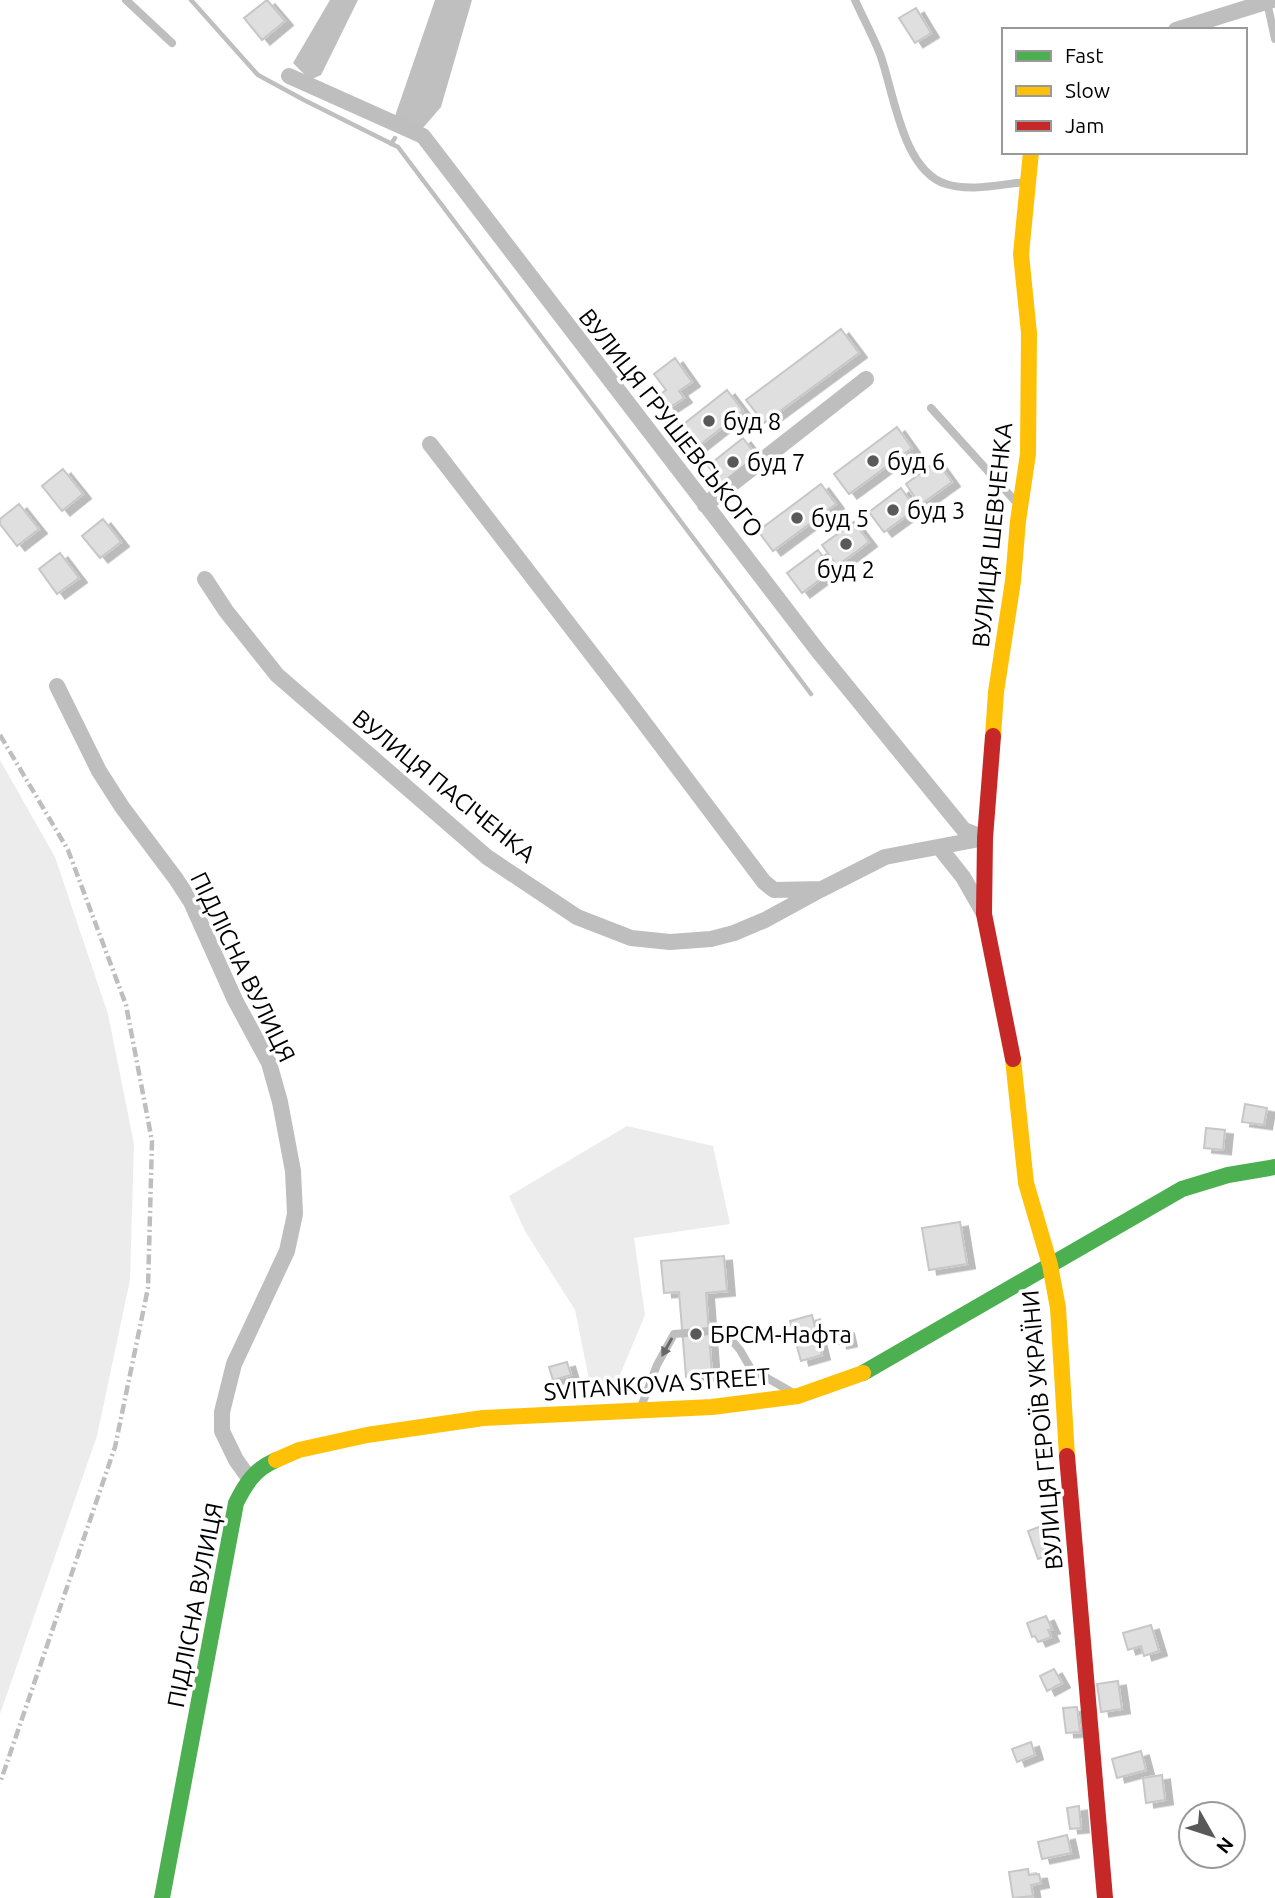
<svg xmlns="http://www.w3.org/2000/svg" width="1275" height="1898" font-family="Ubuntu,sans-serif">
	<style>
		.green { fill: #ececec }
		.water { fill: #bfbfbf }
		.lines { fill: none; stroke-linecap: round; stroke-linejoin: round }
		.stream { stroke: #bfbfbf; stroke-width: 4.5 }
		.building { fill: #dfdfdf; stroke: #c7c7c7; stroke-width: 2; filter: url(#shadow) }
		.lane { stroke: #bebebe; stroke-width: 8 }
		.street { stroke: #bebebe; stroke-width: 16 }
		.fast { stroke: #4caf50; stroke-width: 16 }
		.slow { stroke: #ffc107; stroke-width: 16 }
		.jam { stroke: #c62828; stroke-width: 16 }
		.rail { stroke: #bebebe; stroke-width: 4.5; stroke-dasharray: 10 3.5 2 3.5; stroke-linecap: butt }
		.oneway { fill: #686868 }
		.poi-dot { fill: #595959; stroke: #fff; stroke-width: 2.5 }
		.labels { text-anchor: middle; dominant-baseline: central; stroke-width: 7; stroke-linejoin: round; paint-order: stroke }
		.poi-label { font-size: 24px; fill: #000; stroke: #fff; text-anchor: start }
		.street-label { font-size: 24px; fill: #000; stroke: #fff }
	</style>
	<defs>
		<filter id="shadow"><feDropShadow dx="8" dy="4.5" stdDeviation="0" flood-color="#0004"/></filter>
	</defs>
	<rect width="100%" height="100%" fill="#fff"/>
	<path class="green" d="M0,760l55,97 53,157 26,130 -4,136 -33,156 -97,278z
		M627,1126l86,20 17,78 -96,14 11,77 -33,79h-20l-17,-84 -50,-79 -16,-35z"/>
	<path class="water" d="M330,0h28l-37,75 -11,5 -17,-17z
		M435,0h37l-31,107 -19,22 -27,-13z"/>
	<g class="lines">
		<path class="stream" d="M191,0l67,75 46,25 94,47 413,547
			M391,144l4,-6"/>
	</g>
	<path class="building" d="M267,0l18,21 -23,19 -18,-22z
		M916,8l15,25 -16,10 -16,-25z
		M841,329l18,24 -95,70 -18,-23z
		M675,358l17,24 -13,9 5,7 -15,10 -10,-13 7,-5 -12,-16z
		M727,390l16,21 -52,41 -16,-21z
		M897,427l15,21 -63,46 -15,-20z
		M743,438l16,21 -35,27 -16,-20z
		M937,461l15,21 -32,23 -14,-21z
		M63,469l20,25 -21,17 -20,-25z
		M821,484l15,20 -63,47 -15,-20z
		M901,488l15,21 -32,23 -15,-20z
		M19,504l20,25 -22,17 -17,-22v-5z
		M103,519l18,23 -21,16 -18,-22z
		M854,522l15,20 -32,24 -15,-21z
		M818,550l15,20 -31,23 -15,-20z
		M60,553l19,25 -22,16 -18,-25z
		M1245,1104l22,4 -3,17 -22,-3z
		M1206,1128l19,2 -2,20 -19,-2z
		M960,1222l7,42 -38,6 -7,-42z
		M724,1256l3,35 -21,2 6,82 -26,2 -7,-85 -15,1 -3,-32z
		M812,1315l10,40 -21,6 -11,-40z
		M846,1329l3,13 -10,2 -3,-13z
		M567,1362l4,13 -18,5 -4,-13z
		M1044,1525l10,28 -16,6 -10,-28z
		M1046,1616l6,13 -4,1 3,7 -13,5 -3,-6 -3,1 -5,-14z
		M1151,1625l8,26 -15,5 -3,-10 -13,4 -5,-17z
		M1054,1669l8,14 -15,8 -7,-15z
		M1118,1681l4,28 -21,3 -4,-28z
		M1077,1707l3,25 -14,1 -3,-25z
		M1031,1742l4,13 -18,7 -5,-13z
		M1141,1751l5,19 -29,8 -5,-19z
		M1162,1775l3,25 -19,3 -3,-25z
		M1079,1806l2,22 -11,1 -3,-21z
		M1067,1835l4,18 -29,6 -4,-17z
		M1028,1869l1,6 10,-1 2,9 -10,2 2,11 -20,2 -4,-26z"/>
	<g class="lines">
		<path class="lane" d="M126,0l46,43
			M855,0c8,18 18,36 25,54 14,38 22,116 66,130 25,8 55,0 80,-2
			M1267,2l8,37
			M931,408l85,94
			M641,1407l16,-42 17,-31 49,-4 17,20 11,19 39,22"/>
		<path class="street" d="M1176,30l96,-30
			M289,76l134,60 395,515 146,179 21,8
			M430,444l197,256 137,182 10,8 48,-1 63,-32 100,-19
			M705,505l161,-126
			M205,579l21,32 51,64 210,182 90,60 54,21 39,4 41,-3 23,-6 31,-13 55,-30
			M57,686l42,85 23,36 54,72 15,23 44,98 34,63 11,39 13,69 2,43 -8,37 -53,113 -12,48v19l14,29 13,18
			M939,847l24,30 20,35"/>
		<path class="fast" d="M863,1373l319,-184 46,-14 47,-8
			M162,1898l74,-395c10,-20 19,-34 40,-43"/>
		<path class="slow" d="M993,736l3,-44 17,-111 5,-60 10,-67 1,-121 -8,-79 10,-102
			M1013,1059l13,124 24,82 8,43 9,148
			M276,1460l23,-10 68,-15 116,-17 229,-11 86,-11 65,-23"/>
		<path class="jam" d="M993,736l-8,102 -1,76 29,145
			M1067,1456l38,442"/>
		<path class="rail" d="M0,735l68,115 58,155 26,136 -4,147 -33,159 -115,336"/>
	</g>
	<defs><path id="oneway-solid" d="M-6-.8H1V-3.2L6.5 0L1 3.2V.8H-6Z" transform="scale(1.75)"/></defs>
	<use class="oneway" href="#oneway-solid" transform="translate(667 1347) rotate(119)"/>
	<g class="poi-dot">
		<circle cx="709" cy="421" r="7"/>
		<circle cx="873" cy="461" r="7"/>
		<circle cx="733" cy="462" r="7"/>
		<circle cx="893" cy="510" r="7"/>
		<circle cx="797" cy="518" r="7"/>
		<circle cx="846" cy="544" r="7"/>
		<circle cx="696" cy="1334" r="7"/>
	</g>
	<g class="labels">
		<g class="poi-label">
			<text x="723" y="421">буд 8</text>
			<text x="887" y="461">буд 6</text>
			<text x="747" y="462">буд 7</text>
			<text x="907" y="510">буд 3</text>
			<text x="811" y="518">буд 5</text>
			<text x="846" y="569" text-anchor="middle">буд 2</text>
			<text x="710" y="1334">БРСМ-Нафта</text>
		</g>
		<g class="street-label">
			<text transform="translate(671 423) rotate(52)">ВУЛИЦЯ ГРУШЕВСЬКОГО</text>
			<text transform="translate(992 535) rotate(-84)">ВУЛИЦЯ ШЕВЧЕНКА</text>
			<text transform="translate(444 786) rotate(39)">ВУЛИЦЯ ПАСІЧЕНКА</text>
			<text transform="translate(243 967) rotate(64)">ПІДЛІСНА ВУЛИЦЯ</text>
			<text transform="translate(657 1384) rotate(-4)">SVITANKOVA STREET</text>
			<text transform="translate(1042 1430) rotate(-95)">ВУЛИЦЯ ГЕРОЇВ УКРАЇНИ</text>
			<text transform="translate(195 1605) rotate(-79)">ПІДЛІСНА ВУЛИЦЯ</text>
		</g>
	</g>
	<rect x="1002" y="28" width="245" height="126" fill="#ffffff" stroke="#999999" stroke-width="2"/>
	<rect x="1016" y="51" width="35" height="10" fill="#4caf50" stroke="#999999" stroke-width="2"/>
	<text x="1065" y="63" font-size="21" fill="#000000">Fast</text>
	<rect x="1016" y="86" width="35" height="10" fill="#ffc107" stroke="#999999" stroke-width="2"/>
	<text x="1065" y="98" font-size="21" fill="#000000">Slow</text>
	<rect x="1016" y="121" width="35" height="10" fill="#c62828" stroke="#999999" stroke-width="2"/>
	<text x="1065" y="133" font-size="21" fill="#000000">Jam</text>
	<g transform="translate(1212 1835) rotate(129)"><circle r="33" fill="#ffffff" stroke="#999999" stroke-width="2"/>
	<path d="M0-5L12 26L0 18L-12 26Z" fill="#595959"/>
	<text y="-10" font-size="19" font-weight="bold" text-anchor="middle" fill="#000000">N</text>
	</g>
</svg>
